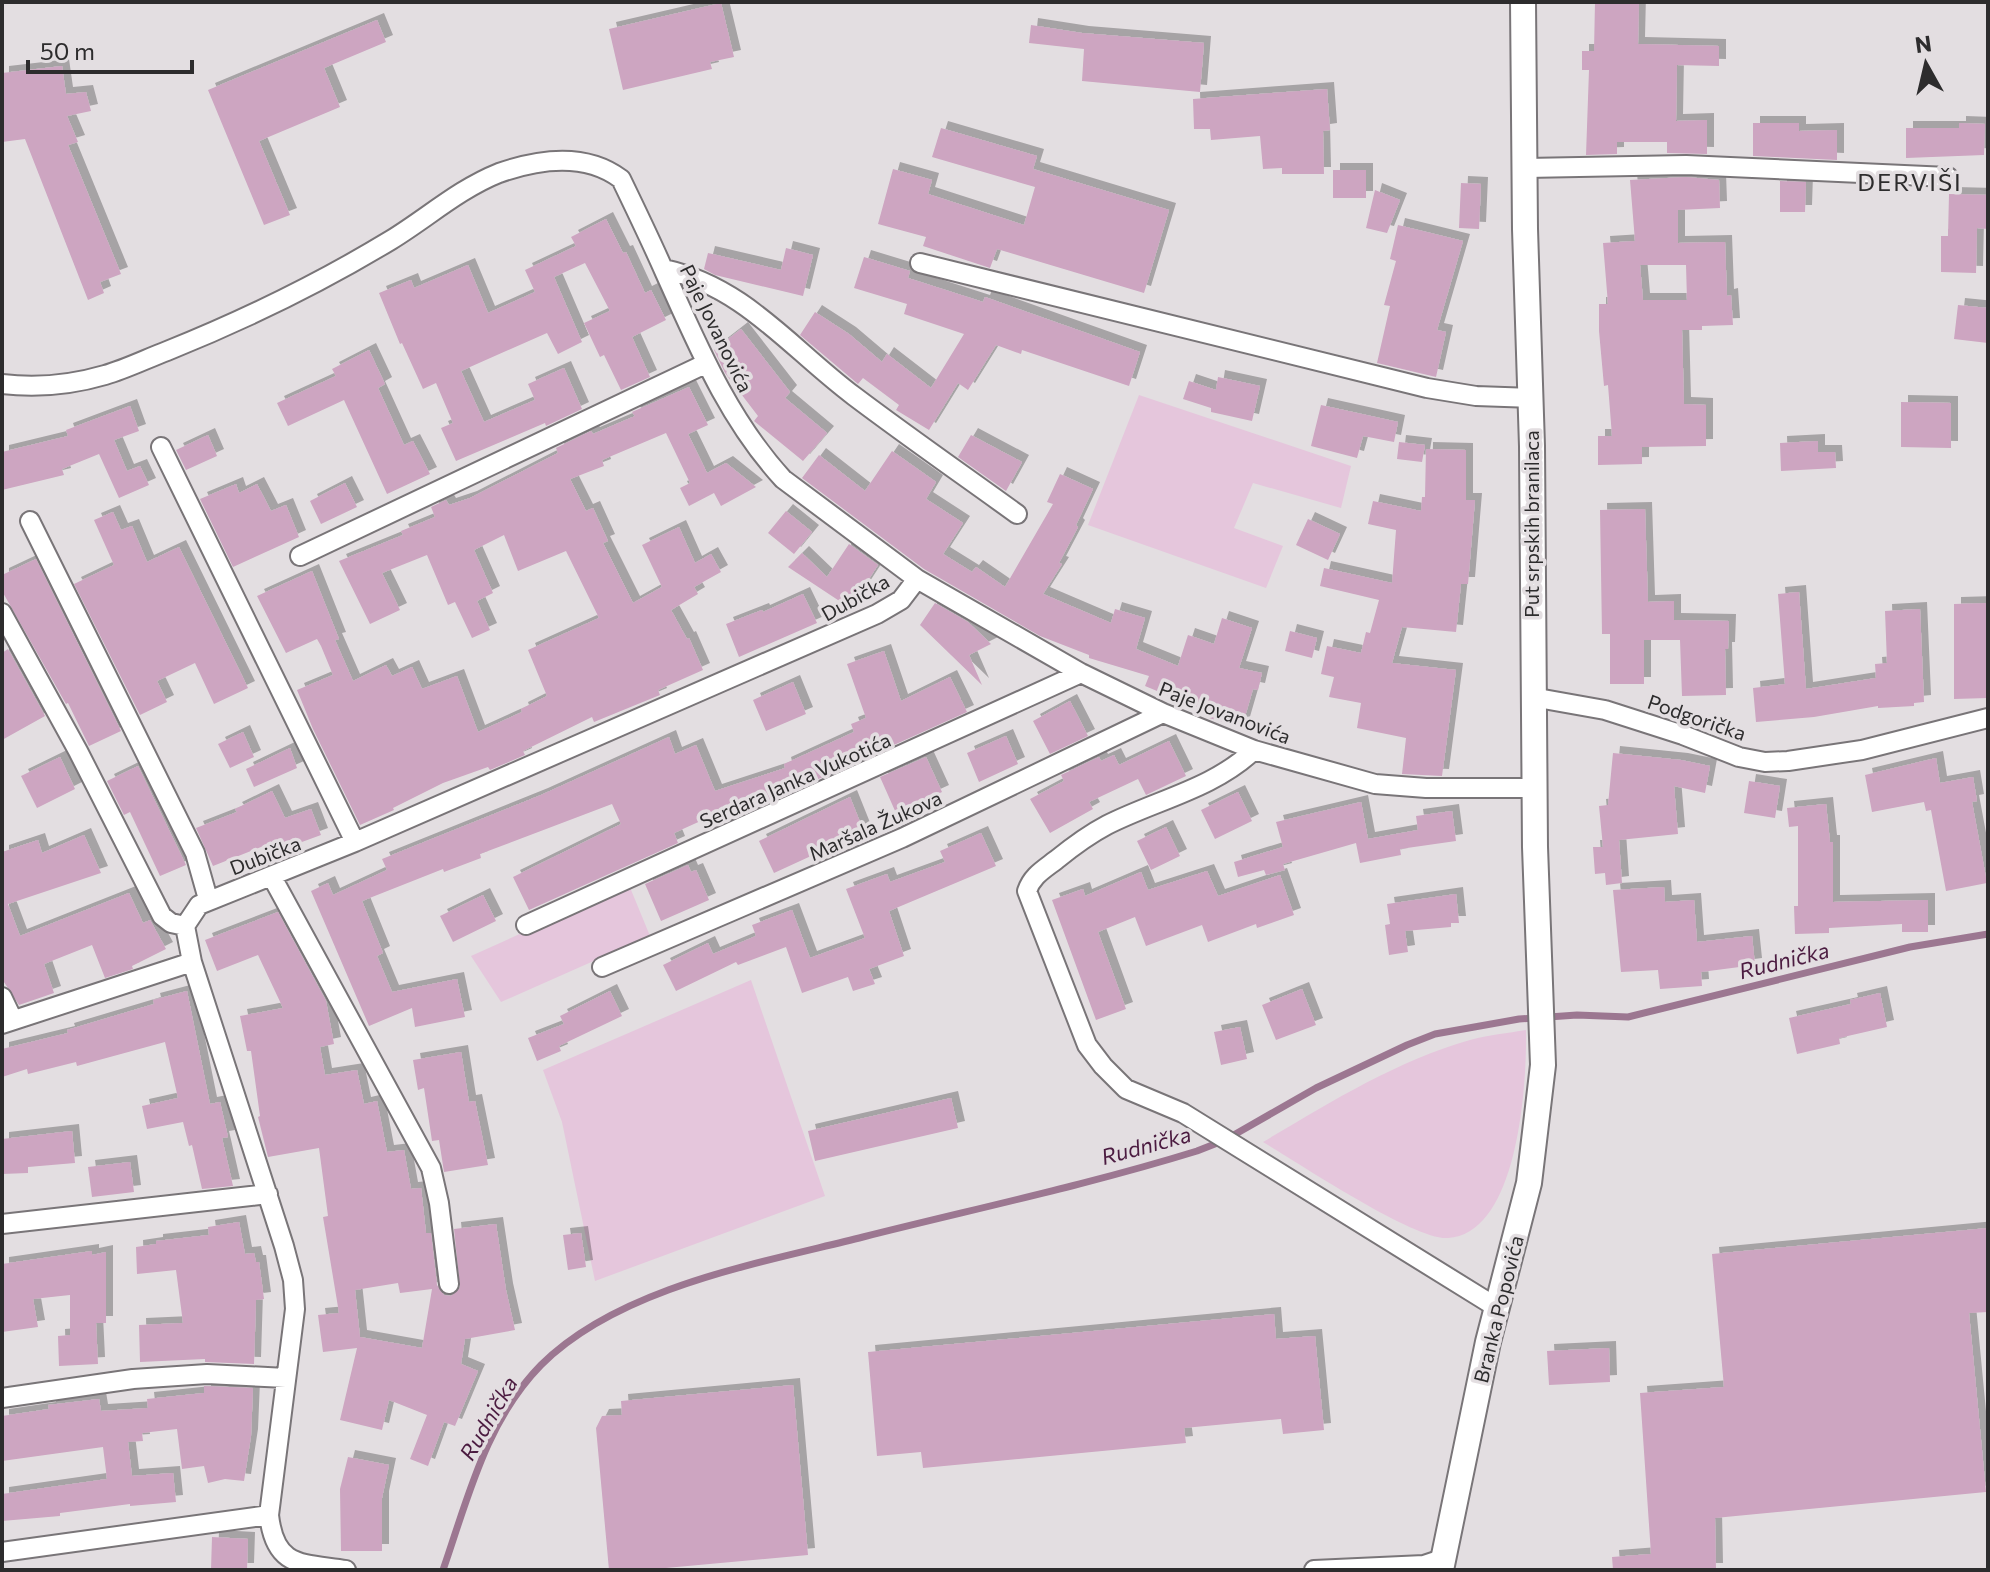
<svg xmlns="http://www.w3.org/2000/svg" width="1990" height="1572" font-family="Commissioner,sans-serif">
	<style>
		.green { fill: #e5c6dc }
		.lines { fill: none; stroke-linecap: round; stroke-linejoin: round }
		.stream { stroke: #9c7791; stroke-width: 7 }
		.building { fill: #cda5c1; fill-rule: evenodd; filter: url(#shadow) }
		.street-casing { stroke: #797578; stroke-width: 22 }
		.secondary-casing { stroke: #797578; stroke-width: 28 }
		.street { stroke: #fff; stroke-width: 18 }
		.secondary { stroke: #fff; stroke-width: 24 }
		.labels { text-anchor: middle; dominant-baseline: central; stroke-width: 7; stroke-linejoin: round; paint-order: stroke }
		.street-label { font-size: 20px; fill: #2d2c2d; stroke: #e3dee1 }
		.water-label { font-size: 22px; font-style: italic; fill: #4b1b40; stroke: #e3dee1 }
		.quarter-label { font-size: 24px; letter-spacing: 2px; fill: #2d2c2d; stroke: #e3dee1 }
	</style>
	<defs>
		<filter id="shadow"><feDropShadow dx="7" dy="-7" stdDeviation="0" flood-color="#0004"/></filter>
	</defs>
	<rect width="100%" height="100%" fill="#e3dee1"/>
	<path class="green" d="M1139,395l212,71 -10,42 -88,-25 -19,45 49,18 -17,42 -178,-63z
		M629,885l21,51 -149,66 -30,-46z
		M751,980l74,216 -230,85 -33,-159 -19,-52z
		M1526,1030c1,52 -7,204 -78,208 -33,3 -151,-76 -185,-96 66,-39 133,-81 207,-102 18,-5 38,-7 56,-10z"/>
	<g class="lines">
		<path class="stream" d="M443,1570c25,-72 43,-149 98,-205 78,-78 219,-102 322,-128 111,-28 224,-52 334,-86l28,-11 91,-52 91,-43 28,-11 84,-15 58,-4 51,2 282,-70 78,-13"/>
	</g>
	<path class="building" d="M1595,2h44l-1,42 81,2v20l-42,-1 -1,56 31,-1v34l-40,-1v-11h-50v12l-31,1 3,-85h-7v-19h12z
		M721,3l13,54 -24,5 2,7 -89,21 -14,-61z
		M377,20l9,22 -62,26 16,39 -81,34 31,74 -26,10 -56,-135z
		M1031,25l51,8 122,10 -4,49 -118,-11 2,-32 -55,-6z
		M62,66l4,28 20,-2 5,19 -24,5 11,26 -10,3 53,129 -21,8 4,11 -16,7 -63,-161 -23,3v-69z
		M1327,89l3,41 -7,1 1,43h-42v-6l-19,1 -3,-33 -49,4 -1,-11h-16l-1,-30z
		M1753,123h46v8l38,-1v30l-84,-4z
		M1959,123l26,1 -1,31 -78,3v-30h53z
		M941,128l96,28 -4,13 136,41 -25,83 -147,-44 -7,19 -67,-22 3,-9 -48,-13 15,-55 39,11 -4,14 96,31 11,-38 -103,-30z
		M1333,170h33v28h-33z
		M1686,177l33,3 1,28 -42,2v33l47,-1 2,54 4,-1 2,30 -31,1v4h-20l2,74 22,1v41l-64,1v17l-44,1v-29h14l-4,-51 -4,1 -5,-55v-27h9l-5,-61 32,-2 -5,-61zM1640,265h46l1,35h-44z
		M1780,181l26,1 -1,30h-25z
		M1461,183l20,1 -2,45 -20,-1z
		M1375,190l25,10 -13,33 -21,-5z
		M1949,194l39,1v34l-11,-1 -1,45 -35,-1v-36h7z
		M606,219l17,34 3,-1 19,41 6,-3 15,30 -34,17 18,40 -29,13 -17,-35 -4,2 -16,-34 26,-12 -25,-48 -31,14 28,65 -24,12 -11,-21 -86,38 23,51 51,-22 -7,-16 36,-16 18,41 -36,17 -1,-3 -89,38 -15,-33 12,-5 -17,-40 -13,6 -21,-46 -2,1 -21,-51 32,-13 3,8 54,-23 20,48 47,-21 -10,-22 51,-24 -5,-9z
		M1398,225l65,16 -26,89 9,2 -10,45 -59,-14 13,-57 -6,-1 12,-44 -6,-2z
		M786,248l27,7 -10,41 -88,-21 -11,-6 4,-16 73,17z
		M864,257l46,14 -2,7 75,24 2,-5 155,55 -11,34 -107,-36 -1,4 -25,-9 -28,45 -10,-7 -29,47 -33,-20 3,-5 -36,-27 -5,6 -58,-49 15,-23 34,22 33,28 5,-8 44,34 33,-54 -60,-20 3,-10 -53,-16z
		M1958,305l30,3v35l-34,-4z
		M741,329l49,63 -5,6 42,35 -24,28 -49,-40 4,-5 -33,-43 -11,-23z
		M369,350l16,34 -7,4 26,57 9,-4 17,33 -43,20 -43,-94 -56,26 -11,-23 59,-27 -4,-7z
		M1218,377l42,9 -8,35 -41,-9v-4l-28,-9 6,-18 27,9z
		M689,387l19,38 -20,9 19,39 19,-10 30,24 -35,19 -7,-13 -25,13 -9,-18 10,-5 -24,-50 -64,27 2,6 -34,13 16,32 7,-3 15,33 -5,2 30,60 29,-16 -20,-42 37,-18 16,36 16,-9 10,18 -27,15 4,7 -27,16 16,29 2,-1 14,32 -45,20 2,5 -66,27 -2,-5 -69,34 2,4 -35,15 -2,-3 -45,16 -50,25 1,2 -34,15 -47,-96 -16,-39 36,-15 -12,-29 -4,-7 -31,14 -29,-57 55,-25 27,68 -4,1 18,41 33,-16 6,11 20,-9 10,22 35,-13 21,56 44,-20 -1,-3 26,-13 -19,-46 71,-32 -33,-67 -48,20 -14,-36 -30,15 19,43 -16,8 13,29 -18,8 -17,-36 -7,3 -21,-50 -45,18 18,37 -30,14 -31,-63 64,-26 -2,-4 34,-14 -4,-10 15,-7 3,5 21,-7 88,-45 -2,-5 35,-17 2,3 42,-18 -3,-4z
		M1901,402l50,1v45l-50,-1z
		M1321,405l77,17 -4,20 -31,-6 -6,22 -46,-12z
		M130,406l9,25 -25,9 13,31 13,-5 9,19 -30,13 -20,-44 -37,15 2,6 -62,15v-38l66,-16 -2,-6z
		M208,435l9,21 -31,14 -10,-20z
		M971,435l51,27 -16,29 -48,-34z
		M1818,441v11h17l1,16 -55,3 -1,-28z
		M1399,442l26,3 -3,17 -25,-3z
		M1426,449l40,1v50h9l-7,84h-7l-5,48 -54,-5 -10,36 64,7 -14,106 -40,-2 4,-36 -49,-10 4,-25 -32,-6 5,-20 -13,-3 6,-28 34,7 5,-21 4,1 9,-33 -59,-14 4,-18 68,15 4,-53 -28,-6 5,-23 48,10 1,-14h3z
		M892,451l44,31 -10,17 37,24 -20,31 29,18 4,-5 29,20 48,-83 -6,-2 13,-28 33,15 -17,36 2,2 -19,36 3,1 -19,30 68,29 4,-14 30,9 -9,31 42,17 10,-31 26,9 8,-26 30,10 -13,40 23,5 -4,17 -5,-1 -11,38 -33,-9 1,-5 -65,-27 4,-10 -60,-18v-3l-49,-19 -116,-67 -122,-91 17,-23 46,36z
		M345,483l12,24 -36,17 -11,-23z
		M236,484l3,9 18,-9 14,27 15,-6 13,32 -66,30 -33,-68z
		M1645,509l3,93 26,-1v19l55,1 -1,28h-3l1,46 -44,1 -2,-56h-36v44h-34v-50h-8l-2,-124z
		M786,511l26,21 -18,22 -26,-21z
		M113,512l8,18 11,-4 15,36 32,-15 69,141 -34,16 -19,-41 -38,18 10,21 -27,13 -66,-131 40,-19 -20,-45z
		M1308,519l32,15 -12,26 -32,-15z
		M849,544l29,21 -28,43 -62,-41 14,-14 25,24z
		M36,559l85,172 -32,15 -21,-43 -2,1 -64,-113v-16z
		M1799,592l7,97 70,-11 -1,-14 12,-1 -2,-52 35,-2 4,93 -10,1v3l-36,2v-2l-64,11 -58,5 -3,-34 32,-4 -7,-90z
		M803,594l14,29 -78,34 -13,-33 36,-14 1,2z
		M935,603l33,19 23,22 -22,11 13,30 -62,-60z
		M1988,603v95l-34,1v-95z
		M1290,631l27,7 -5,20 -27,-7z
		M8,649l37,67 -43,24v-87z
		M884,651l17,50 49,-24 17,35 -226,102 -13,4 -3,-8 -51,23 4,10 -149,67 -16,-33 108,-53 -9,-20 -132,50 1,4 -37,14 -1,-3 -81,32 21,52 -6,3 15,36 65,-13 8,38 -50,10 -3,-19 -43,18 -58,-135 17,-8 5,12 54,-25 -5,-11 159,-64 128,-58 6,17 21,-9 19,46 70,-23 -1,-4 70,-32 -3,-8 15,-6 -19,-54z
		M793,682l13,32 -40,17 -13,-31z
		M1070,701l18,35 -38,18 -17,-33z
		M243,732l11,25 -24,11 -12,-24z
		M1006,736l12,28 -39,18 -12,-29z
		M1169,741l17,35 -40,19 -8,-16 -49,23 4,7 -43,24 -20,-34 34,-18 -3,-6 38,-18 2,4 13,-6 5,10z
		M290,748l7,20 -43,19 -8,-18z
		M1613,753l68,7 29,6 -5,27 -31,-7 4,48 -59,6 3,43 -16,2 -1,-12 -10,1 -2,-27h10l-4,-41 9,-1z
		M60,757l15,32 -38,19 -16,-32z
		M926,757l16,35 -46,21 -16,-36z
		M1936,758l4,25 33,-6 4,24 -5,1 15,81 -41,8 -15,-81 -5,1 -2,-9 -52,10 -7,-37z
		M138,766l48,99 -26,11 -30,-64 -6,3 -17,-34z
		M1749,781l31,5 -5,32 -31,-5z
		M272,791l13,27 26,-9 10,26 -41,15 -4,-9 -63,25 -17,-38 41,-16 -2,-3z
		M1238,792l14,29 -37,18 -14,-29z
		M850,797l14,35 -54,21 1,3 -37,17 -15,-32z
		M1361,802l7,37 50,-9 -2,-14 36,-5 4,30 -56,8 1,6 -41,8 -4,-20 -73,21 2,6 -19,5 -2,-5 -26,7 -4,-15 49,-15 -7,-25z
		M1826,804l4,38h3v60l95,-2v32h-26v-8l-73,4v5l-34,1 -1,-28h4v-80l-9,1 -2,-19z
		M1166,827l14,29 -29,14 -14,-29z
		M981,833l15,33 -107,45 15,45 -35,13 6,15 -22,7 -5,-14 -46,16 -16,-46 -48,18 -2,-3 -60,29 -13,-26 45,-22 5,11 43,-18 -4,-11 40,-15 18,48 55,-20 -19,-49 41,-15 3,8 55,-20 -5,-11z
		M84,835l17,38 -93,31 12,32 109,-43 14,30 7,-3 16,29 -34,17 1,3 -28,9 -13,-33 -48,19 10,29 -35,12 -17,-26v-127l36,-12 4,13z
		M688,865l3,7 5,-2 13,30 -48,21 -16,-37z
		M1207,871l11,25 62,-21 14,40 -37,13 -1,-4 -48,18 -6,-17 -56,21 -11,-29 -37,15 28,77 -30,11 -44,-120 31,-11 2,7 56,-24 7,18z
		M1664,887l1,15 29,-2 3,42 55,-6 3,29 -54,7 1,14 -42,3 -2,-19 -37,2 -8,-82z
		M1456,894l3,29h-8v4l-46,4 3,21 -19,3 -4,-30 5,-1 -3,-20z
		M483,895l13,26 -43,21 -13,-26z
		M278,912l48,89 8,43 -14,3 5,28 32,-5 7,34 13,-3 10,51 17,-2 7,39 10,-1 5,45h5l6,52 7,10 7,1 9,-8 -6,-59 42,-5 10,66 9,40 -50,9 -4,25 17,7 -23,55 -11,-4 -16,44 -18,-7 17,-44 -38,-15 -7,30 -42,-10 17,-72 -34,4 -5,-37 21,-2 -16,-96 5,-1 -9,-68 -51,9 -10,-40 2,-1 -9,-65h-4l-7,-35 43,-8 -25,-53 -41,16 -12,-31zM398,1283l2,10 32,-4 -10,59 -62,-11 -5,-47z
		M1302,989l14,36 -40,15 -14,-35z
		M187,991l23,113 10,-2 8,35 -6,1 11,48 -31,3 -10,-44 -3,1 -6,-24 -36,7 -5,-23 36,-8 -13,-56 -88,24 -1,-4 -48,12 -1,-5 -25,8v-28l66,-16 -1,-3 87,-26 -1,-4z
		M610,991l12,25 -63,30 2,5 -24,10 -9,-23 36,-14 -4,-8z
		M1880,993l7,34 -48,11 1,6 -43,10 -8,-36 62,-14 -1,-4z
		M1240,1027l7,32 -26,6 -7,-33z
		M461,1052l8,50 6,-1 13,64 -44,7 -5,-32 -7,1 -8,-53 -6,2 -5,-30z
		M951,1098l7,30 -143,33 -7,-30z
		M72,1131l3,32 -47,4v6l-26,1v-35z
		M130,1162l4,30 -42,5 -4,-30z
		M239,1222l6,32 9,-1 2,9h3l5,37 -8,1 -2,64 -49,-2v-3l-65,3 -1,-37 44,-2 -7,-53 -39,4 -1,-27 20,-3v-3l53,-6 -1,-8z
		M1988,1228v84l-19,1 17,179 -271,26 1,52h-103l-1,-13 39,-3 -11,-161 84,-6 -12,-133z
		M581,1233l5,34 -18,3 -5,-35z
		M92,1251v4l14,-3v71h-10l2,41 -39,2 -1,-30 12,-1v-40l-37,4 5,28 -36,5v-68z
		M1274,1314l2,25 39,-3 9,94 -41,4 -2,-15 -97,9 2,15 -263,25 -2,-16 -44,4 -9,-104z
		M1609,1348l1,34 -61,3 -2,-34z
		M793,1385l15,170 -164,15h-35l-13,-142 6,-12 20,-1 -1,-14z
		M204,1386l49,2 -2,48 -7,45 -19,-2 -17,4 -4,-17 -22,3 -5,-40 -35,4 1,8 -15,1 4,34 41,-3 3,29 -46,4v-2l-70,9v3l-58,5v-27l105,-15 -4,-32 -101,14v-45l47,-7 -1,-4 51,-6 2,12 47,-3 -1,-9 57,-6z
		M348,1457l41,8 -7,33v53h-41l-1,-62z
		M212,1537l36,2 -1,31h-36z"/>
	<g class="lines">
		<defs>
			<path id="street" d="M1526,168l160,-3 262,12
				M920,263l507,125 49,8 54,2
				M664,269c81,18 126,79 190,127 53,40 109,79 163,118
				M2,384c34,4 69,1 103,-9 21,-6 41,-16 62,-24 77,-31 153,-68 224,-111 36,-22 68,-51 108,-67 40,-14 86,-21 122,6 15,31 30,62 44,94 33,73 63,146 118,206l134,100 164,94 82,40 91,37 121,34 51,4h107
				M161,447l194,395
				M30,521l165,332 13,46
				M300,556l405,-192
				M2,613l76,138 84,165 9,7 14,3
				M1532,697l73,13 78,25 56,22 26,5 23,-1 74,-11 126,-32
				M1254,750c-41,39 -98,50 -147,75 -19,10 -35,22 -51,35 -13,10 -24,16 -29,31l60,154 16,21 23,23 57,24 313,194
				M272,877l159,291 8,35 10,81
				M526,925l555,-252
				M602,967l300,-129 261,-125
				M2,997l11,23
				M2,1024l190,-62
				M2,1224l266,-30
				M2,1398l131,-19 74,-5 79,4
				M2,1552l267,-37
				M346,1570c-45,-7 -71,-2 -77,-55l26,-206 -2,-29 -9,-34 -92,-284 -7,-36 14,-21 156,-63 522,-228 24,-14 16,-21
				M1314,1570l110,-5 18,-6"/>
			<path id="secondary" d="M1441,1570l47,-228 41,-159 14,-118 -8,-218 -3,-401 -7,-217 -2,-227"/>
		</defs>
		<use href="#street" class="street-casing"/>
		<use href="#secondary" class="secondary-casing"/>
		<use href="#street" class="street"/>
		<use href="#secondary" class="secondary"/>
	</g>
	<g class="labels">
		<g class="street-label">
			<text transform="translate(717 328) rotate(64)">Paje Jovanovića</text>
			<text transform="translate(1531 524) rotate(-90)">Put srpskih branilaca</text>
			<text transform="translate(855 597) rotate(-29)">Dubička</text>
			<text transform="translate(1225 712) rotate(21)">Paje Jovanovića</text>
			<text transform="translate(1697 717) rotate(19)">Podgorička</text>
			<text transform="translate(795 780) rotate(-24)">Serdara Janka Vukotića</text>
			<text transform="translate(875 825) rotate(-24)">Maršala Žukova</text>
			<text transform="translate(265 855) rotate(-21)">Dubička</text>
			<text transform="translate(1498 1309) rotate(-76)">Branka Popovića</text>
		</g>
		<g class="water-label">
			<text transform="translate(1784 960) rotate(-14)">Rudnička</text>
			<text transform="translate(1146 1145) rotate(-15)">Rudnička</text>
			<text transform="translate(488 1418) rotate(-60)">Rudnička</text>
		</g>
		<g class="quarter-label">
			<text x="1910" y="181">DERVIŠI</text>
		</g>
	</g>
	<rect width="1990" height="1572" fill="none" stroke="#2d2c2d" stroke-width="8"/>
	<g transform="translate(1926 64) rotate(352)" stroke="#e3dee1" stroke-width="6" paint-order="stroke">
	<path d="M0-6L14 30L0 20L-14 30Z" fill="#2d2c2d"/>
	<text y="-12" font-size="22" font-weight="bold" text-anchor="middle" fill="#2d2c2d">N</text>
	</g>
	<path d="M28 60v12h164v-12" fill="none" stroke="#2d2c2d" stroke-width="4"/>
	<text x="40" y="60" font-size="24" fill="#2d2c2d" stroke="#e3dee1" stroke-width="6" paint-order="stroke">50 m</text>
</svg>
